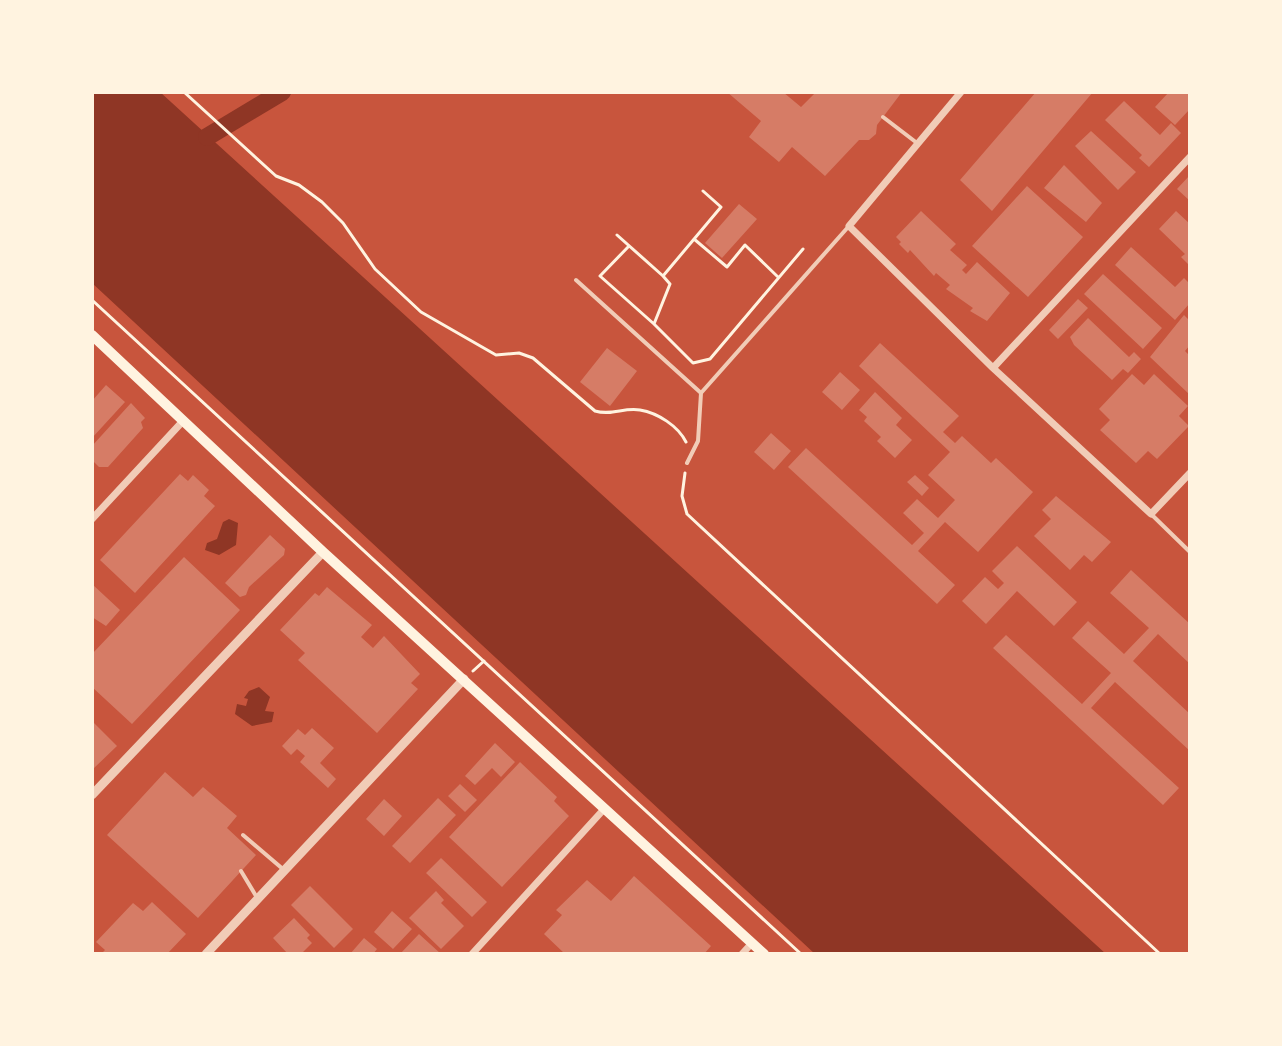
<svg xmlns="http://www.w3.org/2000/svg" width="1282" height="1046" font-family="Signika,sans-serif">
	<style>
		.water { fill: #8f3625 }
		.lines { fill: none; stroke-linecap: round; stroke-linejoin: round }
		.canal { stroke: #8f3625; stroke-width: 18 }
		.building { fill: #d67c66 }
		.path { stroke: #fff3e0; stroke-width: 3 }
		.service { stroke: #f1ccb7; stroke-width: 4 }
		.minor { stroke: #f1ccb7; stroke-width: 7 }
		.tertiary { stroke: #f1ccb7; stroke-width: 9 }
		.secondary { stroke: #fff3e0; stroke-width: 10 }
	</style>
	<rect width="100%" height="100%" fill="#c8553d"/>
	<path class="water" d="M92,92h68l946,862h-291l-723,-671z
		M229,519l9,4 -2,22 -17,10 -14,-5 2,-7 10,-4 6,-17z
		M259,687l11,10 -5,14 9,1 -2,10 -20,4 -17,-12 2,-10 9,2 2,-7 -4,-1 5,-7z"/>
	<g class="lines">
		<path class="canal" d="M207,137l75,-45"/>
	</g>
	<path class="building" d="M727,92h56l18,15 15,-15h86l-25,33 -1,9 -7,6h-10l-34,36 -33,-29 -13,15 -30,-25 12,-16z
		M1036,92h57l-101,119 -32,-31z
		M1169,92h21v17l-15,16 -20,-18z
		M1124,101l36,34 11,-12 10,10 -32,34 -10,-9 3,-3 -37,-35z
		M1091,131l45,41 -18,18 -43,-44z
		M1064,165l38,38 -16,19 -42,-34z
		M1190,175v26l-13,-12z
		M1027,186l56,51 -55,60 -56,-51z
		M739,204l18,15 -35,39 -17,-15z
		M921,211l35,33 -6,6 17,15 -5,5 4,4 11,-12 33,31 -23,28 -17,-10 3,-3 -27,-19 4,-4 -14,-12 -2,3 -24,-26 -2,3 -9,-9 2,-2 -5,-5z
		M1176,211l14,13v42l-9,-9 4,-3 -26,-25z
		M1131,247l44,40 9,-9 6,6v19l-15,17 -60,-55z
		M1103,274l59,54 -19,21 -59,-55z
		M1078,299l10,9 -30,31 -9,-9z
		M1184,315l6,6v24l-5,6 5,5v39l-40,-38z
		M1088,318l41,39 5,-5 7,7 -13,14 -5,-4 -11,11 -38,-35 -4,-8z
		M880,343l79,73 -16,16 12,11 7,-7 29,27 5,-5 37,34 -55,60 -33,-30 -27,29 37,34 -18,19 -149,-137 18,-19 106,97 12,-12 -21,-20 14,-14 21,19 17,-18 -27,-25 22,-23 -91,-86z
		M607,348l30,23 -27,35 -30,-24z
		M840,372l20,18 -18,20 -20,-18z
		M1132,374l12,11 10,-11 34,32 -9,10 10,10 -32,33 -9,-8 -12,12 -36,-33 10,-10 -11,-11z
		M106,385l19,17 -33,36v-37z
		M875,392l27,26 -6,7 16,15 -17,18 -18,-17 4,-4 -17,-16 3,-4 -8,-7z
		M131,403l14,15 -4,4 2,6 -35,39h-9l-7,-7v-14z
		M771,433l20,18 -17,19 -20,-18z
		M180,474l8,7 5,-6 16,15 -5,6 11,10 -80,87 -35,-33z
		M915,475l14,13 -7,8 -15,-14z
		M1056,496l55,46 -19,20 -8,-7 -14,15 -36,-34 17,-17 -9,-9z
		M270,535l15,14 -1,6 -35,32 -3,8 -6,2 -15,-14z
		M1017,546l60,56 -23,24 -37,-35 -31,33 -24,-23 23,-24 13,12 6,-6 -12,-12z
		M184,557l56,53 -108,114 -40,-37v-33z
		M1131,570l59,54v40l-32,-30 -25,27 57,53v37l-75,-69 -24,26 88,80 -16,17 -170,-157 13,-13 76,69 29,-31 -39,-35 16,-17 36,33 25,-26 -39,-35z
		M92,584l28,26 -14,16 -14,-9z
		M327,587l45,38 -11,12 12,11 11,-12 36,38 -9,9 7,6 -41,44 -79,-73 7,-7 -25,-23 35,-37 4,3z
		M92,721l25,25 -25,24z
		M312,728l22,20 -14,15 16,16 -8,9 -28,-26 5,-6 -8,-7 -6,6 -9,-9 16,-17 7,6z
		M495,743l20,19 -14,15 -9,-9 -17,17 -10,-9z
		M520,762l37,35 -3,4 15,15 -67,71 -53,-50z
		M165,772l28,25 10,-10 34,29 -10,12 29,27 -58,63 -91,-83z
		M460,784l17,16 -12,12 -17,-16z
		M438,798l18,17 -46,48 -18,-17z
		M384,799l18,17 -18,20 -18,-17z
		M441,858l46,44 -15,15 -46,-44z
		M634,876l77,70 -7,8h-139l-21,-20 18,-19 -6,-5 31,-30 24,21z
		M310,886l43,43 -19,19 -43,-43z
		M436,891l8,9 -3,3 23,23 -23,23 -32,-31z
		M152,902l34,32 -19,20h-66l4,-4 -9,-8 37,-39 10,8z
		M392,911l20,18 -19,20 -19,-17z
		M294,918l16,17 -3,3 5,5 -11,11h-13l-15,-16z
		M419,934l22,20h-41z
		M364,938l13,11 -4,5h-23z"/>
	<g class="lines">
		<path class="path" d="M184,92l92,84 23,9 23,17 21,21 32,46 46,43 75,43 23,-2 14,5 62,53c17,5 29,-4 45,-1 18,3 38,16 46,32
			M703,191l18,16 -58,69 7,8 -16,40 39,39 17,-4 93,-110
			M617,235l46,41
			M694,239l33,28 18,-22 33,32
			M629,246l-29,30 54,48
			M92,300l709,654
			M685,473l-3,23 5,18 473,440
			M473,671l11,-10"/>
		<path class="service" d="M883,117l34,26
			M576,280l125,113 148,-167
			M687,463l11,-22 3,-48
			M1152,515l38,37
			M243,835l41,35
			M241,871l15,25"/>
		<path class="minor" d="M961,92l-112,134 144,142 158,146 39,-41
			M993,368l197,-211
			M92,519l91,-98
			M472,954l133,-146
			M742,954l10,-11"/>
		<path class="tertiary" d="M92,795l231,-243
			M206,954l258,-275"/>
		<path class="secondary" d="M92,335l231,217 441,402"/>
	</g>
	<rect width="1282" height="1046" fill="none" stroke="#fff3e0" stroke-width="188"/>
</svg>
